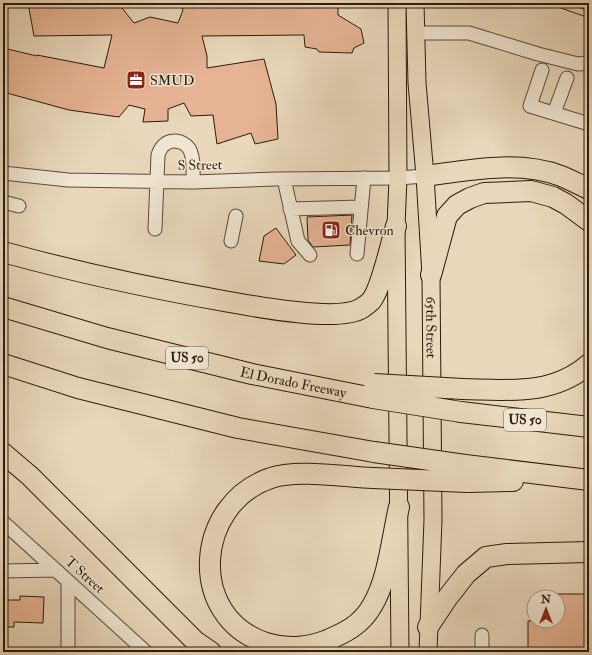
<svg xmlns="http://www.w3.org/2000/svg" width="592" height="655" font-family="'IM FELL Double Pica',serif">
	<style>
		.building { fill: #e6b494; stroke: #2b1b0c }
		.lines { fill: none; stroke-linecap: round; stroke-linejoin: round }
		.minor-casing { stroke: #5a4a38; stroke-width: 15 }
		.major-casing { stroke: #2b1b0c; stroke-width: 19 }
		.highway-casing { stroke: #2b1b0c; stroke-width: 22 }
		.minor { stroke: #f0e5d2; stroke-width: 13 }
		.major { stroke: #e8d7ba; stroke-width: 17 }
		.highway { stroke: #e8d7ba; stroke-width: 20 }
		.tram { stroke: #2b1b0c; stroke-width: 1 }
		.highway-bridge-casing { stroke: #2b1b0c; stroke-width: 22; stroke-linecap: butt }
		.highway-bridge { stroke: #e8d7ba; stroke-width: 20 }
		.labels { text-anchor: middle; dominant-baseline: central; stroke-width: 3; stroke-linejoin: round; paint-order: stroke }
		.shield { fill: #f0e5d2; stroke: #665847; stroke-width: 1 }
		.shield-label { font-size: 13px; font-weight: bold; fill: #2b1b0c }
		.poi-label { font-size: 14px; fill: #2b1b0c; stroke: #f0e5d2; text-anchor: start }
		.street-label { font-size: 14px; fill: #2b1b0c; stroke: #f0e5d2 }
	</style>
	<rect width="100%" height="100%" fill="#e8d7ba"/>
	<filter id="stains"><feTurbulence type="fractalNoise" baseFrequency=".005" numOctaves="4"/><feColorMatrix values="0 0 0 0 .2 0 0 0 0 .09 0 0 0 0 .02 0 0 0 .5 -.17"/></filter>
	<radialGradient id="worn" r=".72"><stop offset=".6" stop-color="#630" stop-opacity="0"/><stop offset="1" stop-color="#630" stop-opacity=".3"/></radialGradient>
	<path class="building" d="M28,3h90l16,20 16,-6 28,6 5,-13 -3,-7h158v12l23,14 3,14 -10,5 -2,5 -33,-1 -2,-3 -12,-2 -1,-12 -102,1 5,20v12l57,-9 12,45 2,35 -23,5 -4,-11 -34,11 -4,-29 -22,1 -7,-13 -16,6v12l-25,1 2,-13 -16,-4 -10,12 -50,-7 -66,-18v-44l34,8v-1l67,13 8,-33 -78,1z
		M352,215l-2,30 -37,2 -5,-7 -1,-23z
		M276,228l20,27 -12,9 -25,-3 5,-25z
		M558,594h31v58h-61v-31h30z
		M20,596l24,1 -1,26 -29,-1v5h-11v-27h17z"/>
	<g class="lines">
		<defs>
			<path id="minor" d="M416,33h53l69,21 40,10 11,-1
				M542,70l-12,36 59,18
				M554,113l13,-35
				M3,173l65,7 125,2 82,-3 123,-1 27,-2
				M284,179l14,62 12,14
				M3,202l16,4
				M290,209l71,-2
				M155,229l3,-74c1,-3 3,-7 5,-9 8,-9 25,-5 28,7 3,8 2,20 2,29
				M231,241l5,-25
				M357,254l7,-76
				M3,522l143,130
				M3,571l52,-1
				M68,581v71
				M482,635v17"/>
			<g id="major">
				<path d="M397,3l1,175 -2,48 4,426"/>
				<path id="s1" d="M415,3l2,80 8,93 6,99 2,245 -5,132"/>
			</g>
			<g id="highway">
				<path d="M425,176c45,-6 93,-16 136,0 10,4 19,9 28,13"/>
				<path d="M3,252c73,20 147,36 221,49 28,5 115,22 138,7 3,-2 7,-5 9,-7 10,-12 20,-58 25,-75"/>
				<path d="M431,275l16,-59 10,-11 13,-7 14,-5 47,-2 22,6 13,7 23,17"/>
				<path id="s2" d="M3,307l104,31 145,36 121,24"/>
				<path d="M3,364l75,24 160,40 136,24"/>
				<path d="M463,389c45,1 90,7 126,-25"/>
				<path d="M461,412l128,15"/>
				<path d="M3,453l27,23 165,165 16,11"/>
				<path d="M465,465l124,15"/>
				<path d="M373,478c-27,-1 -77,-9 -102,0 -76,25 -85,139 -5,165 19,6 40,5 59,-2 20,-8 36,-16 47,-35 16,-26 20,-69 27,-99"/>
				<path d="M467,482l46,-1"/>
				<path d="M428,627l20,-30 18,-23 20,-17 21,-3 82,-2"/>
			</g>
		</defs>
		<use href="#minor" class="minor-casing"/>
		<use href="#major" class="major-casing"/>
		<use href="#highway" class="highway-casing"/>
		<use href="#minor" class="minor"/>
		<use href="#major" class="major"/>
		<use href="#highway" class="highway"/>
		<path class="tram" d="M547,3l42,15
			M567,3l22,8"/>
		<defs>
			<path id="highway-bridge" d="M374,384l89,5
				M373,398l88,14
				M374,452l91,13
				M373,478l94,4"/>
		</defs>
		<use href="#highway-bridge" class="highway-bridge-casing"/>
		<use href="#highway-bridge" class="highway-bridge"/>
	</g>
	<defs>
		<symbol id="office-square" viewBox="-11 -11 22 22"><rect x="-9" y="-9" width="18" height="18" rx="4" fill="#8f2418" stroke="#f0e5d2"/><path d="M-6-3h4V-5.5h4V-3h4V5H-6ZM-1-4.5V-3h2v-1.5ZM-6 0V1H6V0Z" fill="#fff"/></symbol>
		<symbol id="fuel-square" viewBox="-11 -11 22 22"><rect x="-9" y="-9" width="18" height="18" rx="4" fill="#8f2418" stroke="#f0e5d2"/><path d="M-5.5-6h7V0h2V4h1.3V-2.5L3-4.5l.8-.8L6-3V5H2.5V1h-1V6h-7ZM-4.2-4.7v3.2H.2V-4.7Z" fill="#fff"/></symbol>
	</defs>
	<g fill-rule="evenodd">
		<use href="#office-square" x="125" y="69" width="22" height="22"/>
		<use href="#fuel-square" x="320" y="219" width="22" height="22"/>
	</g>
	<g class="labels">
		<g class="shield">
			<rect x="166" y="347" width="42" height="22" rx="3"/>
			<rect x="504" y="409" width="42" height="22" rx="3"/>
		</g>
		<g class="shield-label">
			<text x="187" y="358">US 50</text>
			<text x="525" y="420">US 50</text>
		</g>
		<g class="poi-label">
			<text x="150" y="80">SMUD</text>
			<text x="345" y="230">Chevron</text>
		</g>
		<g class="street-label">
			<text transform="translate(200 165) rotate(-1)">S Street</text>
			<text stroke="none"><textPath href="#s1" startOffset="325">65th Street</textPath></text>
			<text stroke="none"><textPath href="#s2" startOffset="300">El Dorado Freeway</textPath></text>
			<text transform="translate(85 575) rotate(42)">T Street</text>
		</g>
	</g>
	<rect width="592" height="655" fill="none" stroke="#e8d7ba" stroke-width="16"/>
	<rect x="4" y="4" width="584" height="647" fill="none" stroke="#2b1b0c" stroke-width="2"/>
	<rect x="8" y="8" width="576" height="639" fill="none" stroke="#2b1b0c"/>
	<g transform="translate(546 609)"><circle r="19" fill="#f0e5d2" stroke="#a19483"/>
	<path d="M0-3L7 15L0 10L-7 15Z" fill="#8f2418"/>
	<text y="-6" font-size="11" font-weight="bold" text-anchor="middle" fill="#2b1b0c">N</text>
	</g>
	<rect width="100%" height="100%" filter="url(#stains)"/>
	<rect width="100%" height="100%" fill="url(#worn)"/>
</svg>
